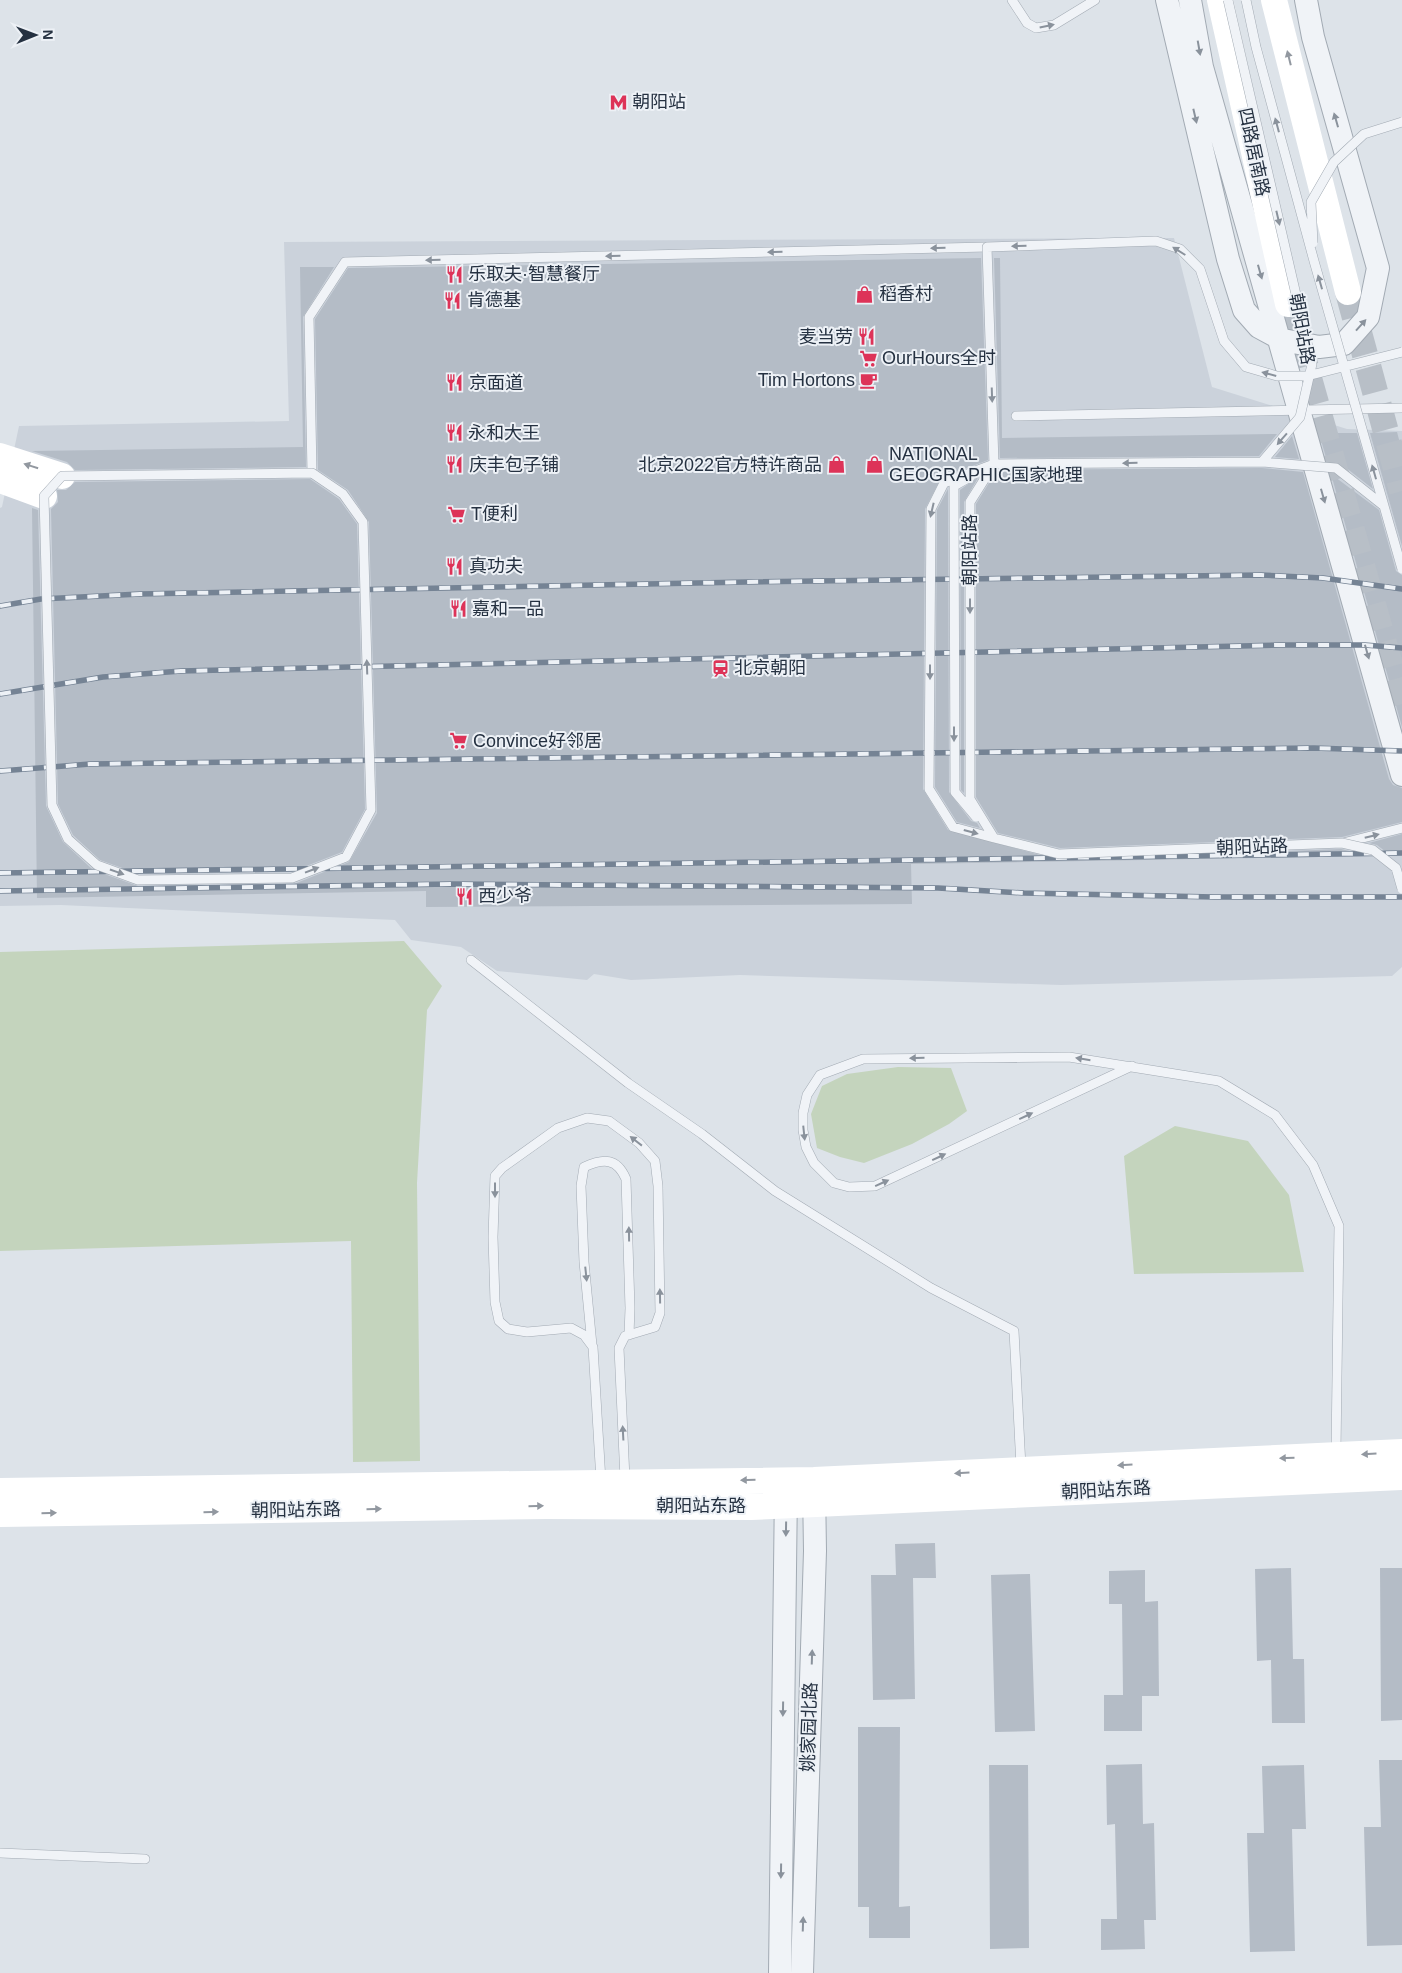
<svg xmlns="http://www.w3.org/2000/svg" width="1402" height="1973" font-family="Arial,'Noto Sans SC',sans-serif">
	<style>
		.built { fill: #cbd2db }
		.green { fill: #c4d4bd }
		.building { fill: #b4bcc6 }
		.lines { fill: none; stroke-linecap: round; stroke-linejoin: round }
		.secondary-tunnel { stroke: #b8bfc7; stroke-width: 26; stroke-dasharray: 26 13; stroke-linecap: butt }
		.service-casing { stroke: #a2aab3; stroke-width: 10 }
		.tertiary-casing { stroke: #a2aab3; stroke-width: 24 }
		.service { stroke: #f0f3f7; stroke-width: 9 }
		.tertiary { stroke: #f0f3f7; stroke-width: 22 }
		.secondary { stroke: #fff; stroke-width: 26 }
		.rail-casing { stroke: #758394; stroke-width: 5.5 }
		.rail { stroke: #edf1f6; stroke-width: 4; stroke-dasharray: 11; stroke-linecap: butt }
		.service-bridge-casing { stroke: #a2aab3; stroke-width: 10; stroke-linecap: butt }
		.service-bridge { stroke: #f0f3f7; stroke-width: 9 }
		.oneway { fill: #8a929c }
		.oneway2 { fill: #9298a0 }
		.labels { text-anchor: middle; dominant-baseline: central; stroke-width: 4; stroke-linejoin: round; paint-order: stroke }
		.poi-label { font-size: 18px; fill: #253141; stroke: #edf1f6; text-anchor: start }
		.street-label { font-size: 18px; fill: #253141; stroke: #edf1f6 }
	</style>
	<rect width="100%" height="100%" fill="#dde3e9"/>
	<path class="built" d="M1174,238l38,149 135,42 55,2v536l-10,9 -331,9 -321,-10 -109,5 -37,-6 -7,6 -90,-9 -36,-24 -50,-7 -16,-20 -334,-15 -61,1v-398l2,-1 17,-81 270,-5 -5,-179z"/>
	<path class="green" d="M404,941l38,45 -15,24 -10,173 3,278 -67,1 -2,-221 -351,10v-299z
		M898,1067l53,1 16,43 -18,13 -37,20 -48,19 -24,-6 -23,-9 -6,-34 11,-28 25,-12z
		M1175,1126l73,15 41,54 15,77 -170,2 -10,-118z"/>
	<path class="building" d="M981,258l7,202 -47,18 -16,31 -2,280 25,41 111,30 282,-11 29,7 -459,8 1,40 -486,3v-16l-389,7 -5,-390 6,2 8,296 17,36 30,28 45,16 156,-2 55,-22 28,-49 -8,-291 -21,-32 -30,-20 -3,-151 33,-51z
		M994,258h6l2,180 275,-4 -18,22 -259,2z
		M300,267h34l-31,50 3,150 -231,3 -8,-8 -35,-11 271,-4z
		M1397,432l5,19v95l-32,-113z
		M1319,433h38l16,56 -33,-26 -13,-2z
		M1292,436l7,23 -24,-2z
		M1262,468l41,4 86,307 4,6 9,3v34l-60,15 -282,11 -62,-15 -22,-36v-293l21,-34z
		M1331,474l48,36 17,61 6,4v152z
		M979,476l-15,26v291l-3,-3 -1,-300z
		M310,479l29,20 18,25 8,285 -23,43 -51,20 -152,2 -39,-14 -27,-25 -15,-31 -7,-295 7,-7 -1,-12h9l9,-8z
		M948,489l1,303 22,29 6,2 3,5 -23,-6 -22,-35 2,-277z
		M1402,834v21h-12l-13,-10 -8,-2z
		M935,1543l1,35h-23l2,121 -42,1 -2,-125h25l-1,-31z
		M1291,1568l2,91h11l1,64h-33l-1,-63 -14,1 -2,-92z
		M1380,1568h22v152l-21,1z
		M1145,1570v32l13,-1 1,95h-17v35h-38v-36h19l-1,-91h-13v-33z
		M1030,1574l5,157 -40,1 -4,-157z
		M858,1727h42l-1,180 11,-1v32h-41v-31h-11z
		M1379,1760h23v185l-35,1 -3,-119h17z
		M1142,1764l1,60 11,-1 2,97h-12l1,29 -44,1v-31h16l-2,-95 -8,1 -1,-60z
		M989,1765h39l1,183 -39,1z
		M1304,1765l2,64h-14l3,122 -45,1 -3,-119h17l-2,-67z"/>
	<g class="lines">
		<path class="secondary-tunnel" d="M1348,292l54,199
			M1288,304l114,403"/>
		<defs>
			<path id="service" d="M1012,0l15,23 9,5 18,-3 41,-25
				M1016,416l386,-8
				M312,473l-3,-156 36,-55 642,-15
				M1343,843l59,-15
				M471,960l157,123 74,51 73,57 156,97 83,43 7,136
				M1132,1066l-257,120 -26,1 -15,-4 -20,-20 -8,-16 -3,-17v-17l4,-18 13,-20 43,-16 206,-2 150,24 56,34 38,50 26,61 -3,226
				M592,1345l-8,-83 -3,-76 3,-19c20,-9 33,-9 42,12l4,129 -1,27
				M601,1481l-8,-134 -9,-12 -13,-7 -44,4 -19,-3 -9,-8 -4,-19 -2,-65 2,-61 7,-8 56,-40 29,-10 22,3 30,22 16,18 3,25 2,127 -5,14 -30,9 -6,12 6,131
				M0,1853l145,6"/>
			<path id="tertiary" d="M1167,0l61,259 16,51 15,17 24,13 36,7 25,-3 24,-27 10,-49 -65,-231 -7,-37
				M1190,0l12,67 200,708
				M780,1973l6,-485
				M802,1973l13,-422 -1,-64"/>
		</defs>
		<use href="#service" class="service-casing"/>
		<use href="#tertiary" class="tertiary-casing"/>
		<use href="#service" class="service"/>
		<use href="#tertiary" class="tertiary"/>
		<path class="secondary" d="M1220,0l68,304
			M1274,0l74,292
			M0,456l62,20
			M0,480l44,16
			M0,1491l814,-11 588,-28
			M0,1514l546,-8 205,1 651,-30"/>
		<defs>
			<path id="rail" d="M0,606l41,-7 99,-5 607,-12 514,-7 62,3 79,11
				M0,694l103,-17 78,-6 1098,-26h86l37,3
				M0,771l90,-7 1224,-16 88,3
				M0,873l1402,-20
				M0,891l452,-7 486,4 86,5 190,4h188"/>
		</defs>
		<use href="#rail" class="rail-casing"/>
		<use href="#rail" class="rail"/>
		<defs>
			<path id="service-bridge" d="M1228,0l84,364 -12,53 -38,45 -268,2 -24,38v297l24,39 65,16 283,-11 31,7 23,18 6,21
				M1246,0l10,47 58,214 88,308
				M1313,243l-2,-41 23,-40 30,-28 38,-12
				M1262,462l74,6 48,38
				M994,464l-7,-217 169,-6 24,8 20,20 24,72 22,26 31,9h30l95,-24
				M312,473l31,21 20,28 8,288 -25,47 -54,21 -154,2 -41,-15 -29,-26 -16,-34 -8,-309 18,-20z
				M970,477l-16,9 1,306 21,25
				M994,838l-41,-11 -24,-38 2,-280 13,-26 50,-19"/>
		</defs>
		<use href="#service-bridge" class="service-bridge-casing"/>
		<use href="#service-bridge" class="service-bridge"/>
	</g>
	<defs><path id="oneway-solid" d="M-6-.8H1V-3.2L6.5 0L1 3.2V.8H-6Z" transform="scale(1.25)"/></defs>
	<g class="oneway">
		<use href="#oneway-solid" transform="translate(1047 26) rotate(-12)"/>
		<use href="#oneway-solid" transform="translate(1199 48) rotate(80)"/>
		<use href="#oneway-solid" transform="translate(1195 116) rotate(77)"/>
		<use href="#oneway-solid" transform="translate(1336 120) rotate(-106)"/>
		<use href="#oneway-solid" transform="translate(1277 125) rotate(-105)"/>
		<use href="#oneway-solid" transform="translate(1278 218) rotate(77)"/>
		<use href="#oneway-solid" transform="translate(1019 246) rotate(178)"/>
		<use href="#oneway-solid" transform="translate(938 248) rotate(179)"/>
		<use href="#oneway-solid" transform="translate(1179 251) rotate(-148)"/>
		<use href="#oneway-solid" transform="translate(775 252) rotate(179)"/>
		<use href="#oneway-solid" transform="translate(613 256) rotate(179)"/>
		<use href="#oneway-solid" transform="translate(433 260) rotate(179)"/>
		<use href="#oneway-solid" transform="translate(1260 272) rotate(74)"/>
		<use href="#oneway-solid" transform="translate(1320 282) rotate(-106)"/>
		<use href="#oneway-solid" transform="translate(1361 325) rotate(-48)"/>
		<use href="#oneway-solid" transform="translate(1269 374) rotate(-165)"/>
		<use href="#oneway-solid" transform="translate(992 395) rotate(88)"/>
		<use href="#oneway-solid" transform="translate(1282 439) rotate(131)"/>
		<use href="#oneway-solid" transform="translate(1130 463) rotate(179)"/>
		<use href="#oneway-solid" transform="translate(1374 472) rotate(-106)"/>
		<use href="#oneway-solid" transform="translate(1323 496) rotate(74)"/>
		<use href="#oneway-solid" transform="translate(932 510) rotate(103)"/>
		<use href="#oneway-solid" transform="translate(970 606) rotate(90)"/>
		<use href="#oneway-solid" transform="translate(1367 652) rotate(74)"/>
		<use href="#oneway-solid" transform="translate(367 667) rotate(-92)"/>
		<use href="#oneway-solid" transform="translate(930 672) rotate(90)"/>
		<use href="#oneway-solid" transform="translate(954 734) rotate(90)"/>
		<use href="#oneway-solid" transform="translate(971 832) rotate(15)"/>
		<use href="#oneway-solid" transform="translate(1372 836) rotate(-14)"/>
		<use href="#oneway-solid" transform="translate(312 870) rotate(-21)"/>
		<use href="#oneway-solid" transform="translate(117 872) rotate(19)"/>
		<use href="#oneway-solid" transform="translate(917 1058) rotate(179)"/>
		<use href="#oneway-solid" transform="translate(1083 1059) rotate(-171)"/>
		<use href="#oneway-solid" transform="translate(1026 1116) rotate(-25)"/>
		<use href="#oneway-solid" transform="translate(804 1133) rotate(84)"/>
		<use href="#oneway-solid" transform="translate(636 1141) rotate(-142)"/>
		<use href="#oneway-solid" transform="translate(939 1157) rotate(-25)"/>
		<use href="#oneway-solid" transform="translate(882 1183) rotate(-24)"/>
		<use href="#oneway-solid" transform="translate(495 1190) rotate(90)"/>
		<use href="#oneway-solid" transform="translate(629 1234) rotate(-91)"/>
		<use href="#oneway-solid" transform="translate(586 1274) rotate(84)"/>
		<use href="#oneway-solid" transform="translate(660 1296) rotate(-91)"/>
		<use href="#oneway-solid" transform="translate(623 1433) rotate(-93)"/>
		<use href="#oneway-solid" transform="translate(786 1529) rotate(91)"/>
		<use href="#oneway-solid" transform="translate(812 1657) rotate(-88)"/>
		<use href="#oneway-solid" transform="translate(783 1709) rotate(91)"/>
		<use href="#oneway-solid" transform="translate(781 1871) rotate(91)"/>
		<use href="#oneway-solid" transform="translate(803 1924) rotate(-88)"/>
	</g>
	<g class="oneway2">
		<use href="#oneway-solid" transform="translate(1289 58) rotate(-104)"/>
		<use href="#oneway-solid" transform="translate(31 466) rotate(-162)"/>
		<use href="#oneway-solid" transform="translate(1369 1454) rotate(177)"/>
		<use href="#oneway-solid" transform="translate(1287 1458) rotate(178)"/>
		<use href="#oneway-solid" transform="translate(1125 1465) rotate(177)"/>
		<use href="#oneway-solid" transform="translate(962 1473) rotate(177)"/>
		<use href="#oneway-solid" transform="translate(748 1480) rotate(179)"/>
		<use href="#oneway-solid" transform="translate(536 1506) rotate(-1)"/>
		<use href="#oneway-solid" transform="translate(374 1509) rotate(-1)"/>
		<use href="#oneway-solid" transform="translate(211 1512) rotate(-1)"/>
		<use href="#oneway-solid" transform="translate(49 1513) rotate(-1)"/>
	</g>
	<defs>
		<symbol id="metro-bare" viewBox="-9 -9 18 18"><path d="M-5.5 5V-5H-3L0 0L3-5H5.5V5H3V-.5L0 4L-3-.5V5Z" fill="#dd3358" stroke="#edf1f6" stroke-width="2.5" paint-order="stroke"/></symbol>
		<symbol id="restaurant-bare" viewBox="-9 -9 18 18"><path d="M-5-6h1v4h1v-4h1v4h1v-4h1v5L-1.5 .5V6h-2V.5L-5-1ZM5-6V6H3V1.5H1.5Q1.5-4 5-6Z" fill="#dd3358" stroke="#edf1f6" stroke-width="2.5" paint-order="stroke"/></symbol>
		<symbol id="shop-bare" viewBox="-9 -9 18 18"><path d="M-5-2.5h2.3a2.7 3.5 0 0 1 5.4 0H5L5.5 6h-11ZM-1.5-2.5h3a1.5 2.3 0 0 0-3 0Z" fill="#dd3358" stroke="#edf1f6" stroke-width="2.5" paint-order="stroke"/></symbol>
		<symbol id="supermarket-bare" viewBox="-9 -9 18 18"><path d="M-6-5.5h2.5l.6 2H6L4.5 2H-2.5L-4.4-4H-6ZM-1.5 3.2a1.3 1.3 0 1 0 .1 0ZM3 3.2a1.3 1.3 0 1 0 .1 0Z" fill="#dd3358" stroke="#edf1f6" stroke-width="2.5" paint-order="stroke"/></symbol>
		<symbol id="cafe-bare" viewBox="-9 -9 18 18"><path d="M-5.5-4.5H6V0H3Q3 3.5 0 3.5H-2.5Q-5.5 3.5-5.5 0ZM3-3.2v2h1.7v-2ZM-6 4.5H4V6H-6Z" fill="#dd3358" stroke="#edf1f6" stroke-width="2.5" paint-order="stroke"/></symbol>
		<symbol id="station-bare" viewBox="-9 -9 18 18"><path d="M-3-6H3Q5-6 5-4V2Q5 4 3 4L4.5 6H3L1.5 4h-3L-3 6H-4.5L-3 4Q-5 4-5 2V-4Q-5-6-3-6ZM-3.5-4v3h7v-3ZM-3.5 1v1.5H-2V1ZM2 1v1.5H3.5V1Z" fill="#dd3358" stroke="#edf1f6" stroke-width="2.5" paint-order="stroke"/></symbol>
	</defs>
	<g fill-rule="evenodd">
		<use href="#metro-bare" x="606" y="90" width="25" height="25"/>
		<use href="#restaurant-bare" x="442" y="262" width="25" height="25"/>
		<use href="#shop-bare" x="852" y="282" width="25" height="25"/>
		<use href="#restaurant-bare" x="440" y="288" width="25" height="25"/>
		<use href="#restaurant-bare" x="854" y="324" width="25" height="25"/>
		<use href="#supermarket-bare" x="856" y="346" width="25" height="25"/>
		<use href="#cafe-bare" x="856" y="368" width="25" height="25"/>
		<use href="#restaurant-bare" x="442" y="370" width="25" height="25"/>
		<use href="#restaurant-bare" x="442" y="420" width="25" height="25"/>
		<use href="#shop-bare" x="862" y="452" width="25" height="25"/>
		<use href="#restaurant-bare" x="442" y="452" width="25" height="25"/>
		<use href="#shop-bare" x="824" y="452" width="25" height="25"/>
		<use href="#supermarket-bare" x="444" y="502" width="25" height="25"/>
		<use href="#restaurant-bare" x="442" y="554" width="25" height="25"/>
		<use href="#restaurant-bare" x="446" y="596" width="25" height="25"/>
		<use href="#station-bare" x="708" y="656" width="25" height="25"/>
		<use href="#supermarket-bare" x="446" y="728" width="25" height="25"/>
		<use href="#restaurant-bare" x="452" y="884" width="25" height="25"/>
	</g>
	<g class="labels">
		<g class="poi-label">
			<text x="632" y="102">朝阳站</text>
			<text x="468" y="274">乐取夫·智慧餐厅</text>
			<text x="879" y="294">稻香村</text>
			<text x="467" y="300">肯德基</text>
			<text x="853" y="337" text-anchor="end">麦当劳</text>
			<text x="882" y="358">OurHours全时</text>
			<text x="855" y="380" text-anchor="end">Tim Hortons</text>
			<text x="469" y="383">京面道</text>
			<text x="468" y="433">永和大王</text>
			<text x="889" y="454">NATIONAL<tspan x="889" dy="21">GEOGRAPHIC国家地理</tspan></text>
			<text x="469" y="465">庆丰包子铺</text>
			<text x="822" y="465" text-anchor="end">北京2022官方特许商品</text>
			<text x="471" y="514">T便利</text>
			<text x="469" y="566">真功夫</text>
			<text x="472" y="609">嘉和一品</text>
			<text x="734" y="668">北京朝阳</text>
			<text x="473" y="741">Convince好邻居</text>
			<text x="478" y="896">西少爷</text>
		</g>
		<g class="street-label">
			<text transform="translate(1254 152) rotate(78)">四路居南路</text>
			<text transform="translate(1302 329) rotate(80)">朝阳站路</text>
			<text transform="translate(970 550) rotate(-90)">朝阳站路</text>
			<text transform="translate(1252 847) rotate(-2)">朝阳站路</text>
			<text transform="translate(1106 1490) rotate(-3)">朝阳站东路</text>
			<text x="701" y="1506">朝阳站东路</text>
			<text transform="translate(296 1510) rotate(-1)">朝阳站东路</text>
			<text transform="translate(809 1727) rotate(-88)">姚家园北路</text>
		</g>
	</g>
	<g transform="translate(35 35) rotate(89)" stroke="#edf1f6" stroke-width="4" paint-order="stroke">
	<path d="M0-4L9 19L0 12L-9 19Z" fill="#253141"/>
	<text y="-8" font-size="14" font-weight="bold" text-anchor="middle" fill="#253141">N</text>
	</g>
</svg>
